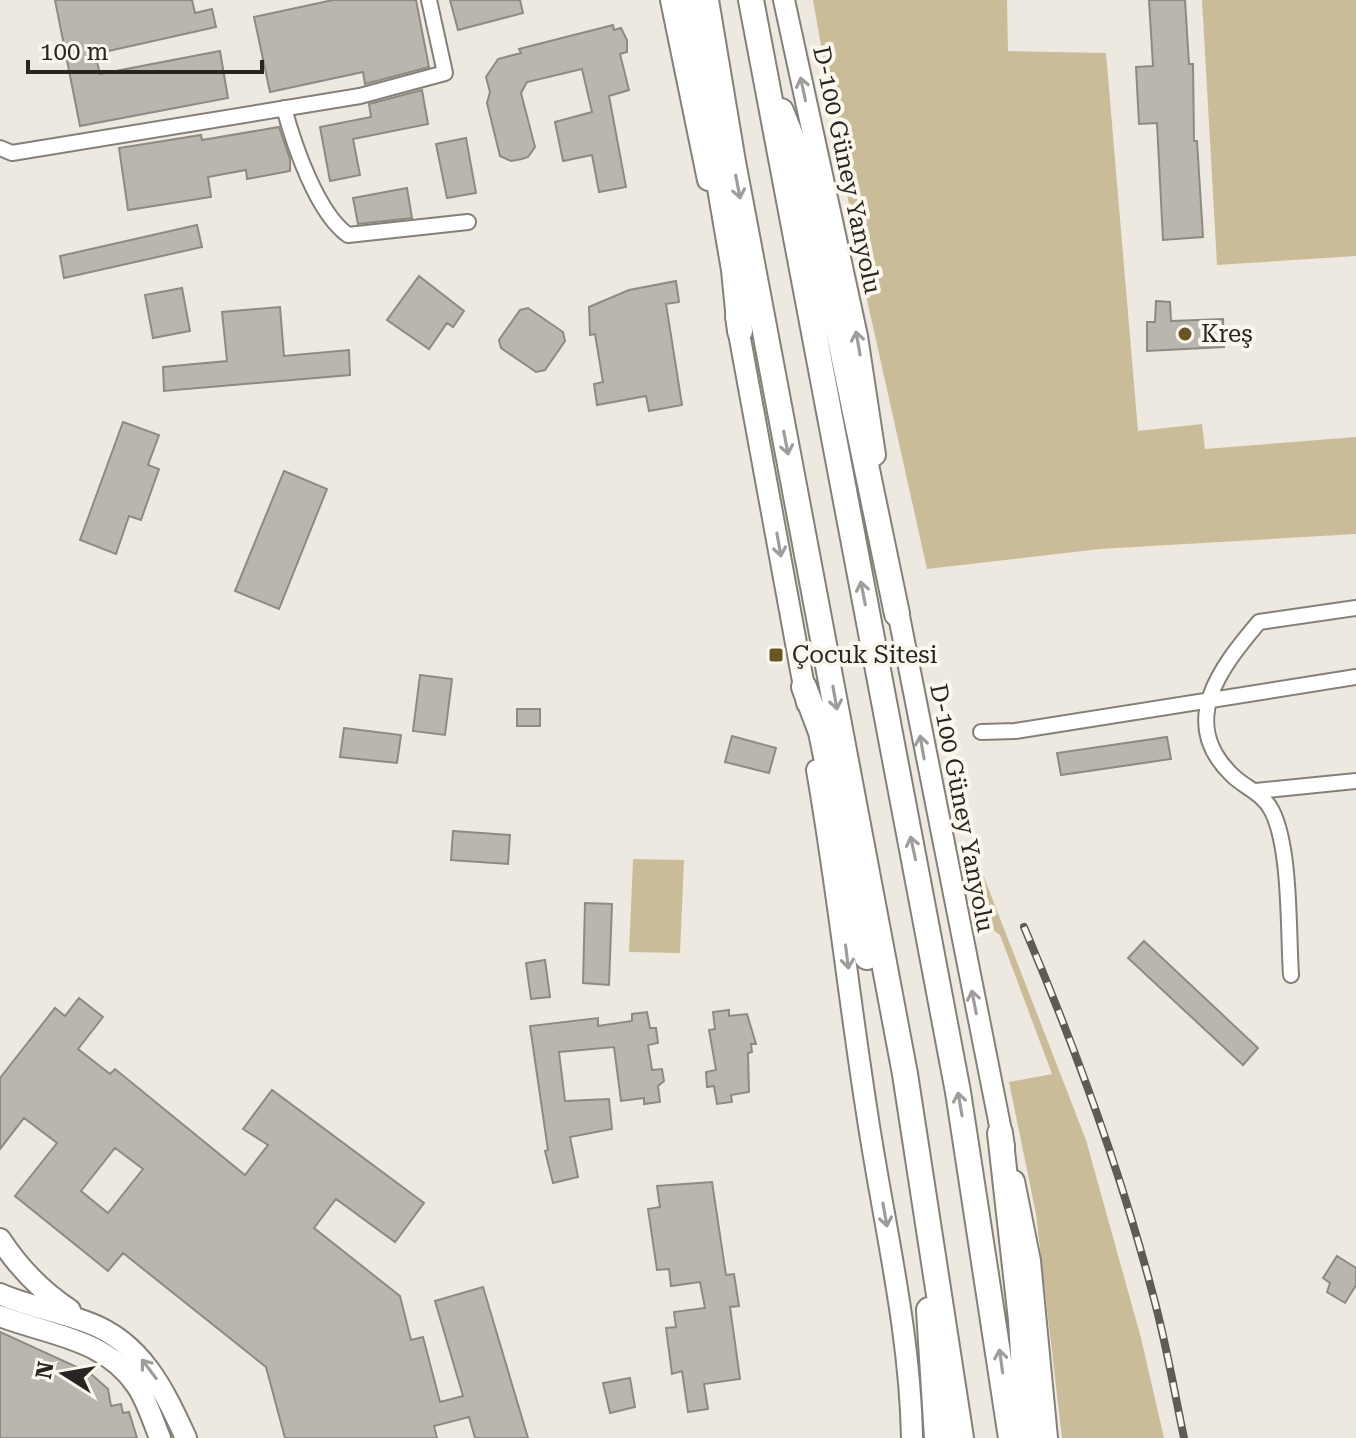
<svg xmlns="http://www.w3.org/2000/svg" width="1356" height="1438" font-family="'Roboto Serif',serif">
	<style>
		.green { fill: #cbbc99 }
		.building { fill: #bab6ad; stroke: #8e8a81; stroke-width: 2; fill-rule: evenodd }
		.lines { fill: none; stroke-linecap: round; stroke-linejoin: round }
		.street-casing { stroke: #848078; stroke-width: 18 }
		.primary-casing { stroke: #848078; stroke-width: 24 }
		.highway-casing { stroke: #848078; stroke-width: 28 }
		.street { stroke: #fff; stroke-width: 14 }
		.primary { stroke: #fff; stroke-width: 20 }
		.highway { stroke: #fff; stroke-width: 24 }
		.rail-casing { stroke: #5d5b56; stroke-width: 8 }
		.rail { stroke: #fbf7ed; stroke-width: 5; stroke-dasharray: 15; stroke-linecap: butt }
		.oneway { stroke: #9e9d9c }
		.poi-dot { fill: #695423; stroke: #fbf7ed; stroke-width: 3 }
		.labels { text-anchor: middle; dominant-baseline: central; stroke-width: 8; stroke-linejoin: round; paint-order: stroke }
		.street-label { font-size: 24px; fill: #272522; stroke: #fbf7ed }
		.poi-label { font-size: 24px; fill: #272522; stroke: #fbf7ed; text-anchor: start }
	</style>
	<rect width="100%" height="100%" fill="#eee9e0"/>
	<path class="green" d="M813,0h194l1,51 98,2 32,378 64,-7 3,25 151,-12v97l-256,15 -173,20 -66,-296z
		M1202,0h154v256l-139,9z
		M972,846l114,294 55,198 23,100h-102l-26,-224 -27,-132 43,-8 -52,-139 -27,-19z
		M633,859l51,1 -4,93 -51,-1z"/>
	<path class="building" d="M55,0h137l3,13 17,-4 4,18 -121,27 5,20 120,-23 8,47 -148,28z
		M333,0h83l13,67 -64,17 -2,-12 -93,20 -16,-75z
		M450,0h70l3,13 -65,17z
		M1149,0h36l4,64h4l1,77h3l6,96 -40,3 -6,-117 -18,1 -3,-57 17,-1z
		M613,25l1,5 7,-2 6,12v12l-7,2 9,36 -20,6 17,91 -27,5 -7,-37 -29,6 -8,-39 37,-10 -10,-43 -55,13 -6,11 14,54 -7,10 -6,2 -11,2 -11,-5 -13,-53 3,-11 -4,-15 12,-18 23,-6 -2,-4z
		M422,90l6,34 -75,15 7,36 -30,6 -10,-54 51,-10 -2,-13z
		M279,127l11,32v12l-43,8 -1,-9 -38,7 3,20 -83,13 -9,-62 82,-13 1,5z
		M466,138l10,55 -29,5 -11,-54z
		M407,188l5,30 -54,6 -5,-26z
		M197,225l5,22 -138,31 -4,-22z
		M419,276l45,35 -11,16 -6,-4 -18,26 -42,-29z
		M676,281l3,21 -13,2 16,101 -33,6 -3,-15 -49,9 -3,-21 9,-2 -8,-48 -5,1 -1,-28 40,-17z
		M182,288l8,43 -37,7 -8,-43z
		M1156,301l14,1 1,19 52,-2 1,28 -77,4v-29h8z
		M280,307l4,49 65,-6 1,25 -186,16 -1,-24 64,-6 -5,-49z
		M528,308l35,24 2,9 -20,29 -9,2 -35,-24 -2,-8 21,-30z
		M123,422l36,13 -11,30 11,4 -18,51 -12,-4 -13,38 -36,-14z
		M284,471l43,18 -48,120 -44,-18z
		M420,675l32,4 -7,56 -32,-4z
		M517,709h23v17h-23z
		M344,728l57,7 -4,28 -57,-6z
		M732,736l44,12 -7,25 -44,-11z
		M1167,737l4,22 -110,16 -4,-22z
		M453,831l57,4 -2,29 -57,-4z
		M585,903l27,1 -3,81 -26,-2z
		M1144,941l114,107 -15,17 -115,-107z
		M545,960l5,37 -19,2 -5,-36z
		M79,998l24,19 -25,32 32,25 5,-5 130,106 23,-30 -25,-16 29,-39 152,113 -29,39 -59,-43 -22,29 86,68 11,44 12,-3 17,65 23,-6 -28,-95 48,-14 45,151h-53l-6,-21 -35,9 3,12h-152l-19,-71 -143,-114 -15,18 -93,-75 42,-53 -33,-25 -24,31v-71l55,-70 10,8zM115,1148l28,21 -35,44 -27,-22z
		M729,1010v6l18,-2 9,30h-5l1,8 -4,1 1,39 -18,3 1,7 -15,2 -3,-18 -7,1 -1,-15 10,-2 -7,-40 6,-1 -2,-17z
		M647,1012l3,16h6l2,15 -10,2 4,25 10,-1 2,12 -6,5 2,16 -16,2v-6l-23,3 -7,-54 -55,5 6,49 44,-2 3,30 -42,8 8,40 -25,6 -8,-32 3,-1 -18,-124 68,-8v8l34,-5v-7z
		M712,1182l14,93 8,-1 5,32 -9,1 10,72 -36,5 4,25 -20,3 -6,-41 -10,3 -6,-46 10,-1 -2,-15 31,-4 -5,-26 -29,4 -2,-17 -12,1 -9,-61 12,-2 -3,-21z
		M1337,1256l19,12v17l-11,18 -18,-11 3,-9 -7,-5z
		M0,1332l90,41 18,16 3,17 10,-2 2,9 6,-1 8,26h-137z
		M630,1378l5,29 -25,6 -7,-30z"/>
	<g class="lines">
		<defs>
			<path id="street" d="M284,108c10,37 33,105 64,127l120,-13
				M0,148l12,5 348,-57 85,-23 -16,-73
				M981,732l34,-1 341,-54
				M1256,791l100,-10
				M1291,975c-3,-44 0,-126 -19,-164 -9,-18 -27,-23 -40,-36 -55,-53 -11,-108 27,-153l97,-14"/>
			<path id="primary" d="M671,0l37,180
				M784,0l73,336 18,119
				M736,317l71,386
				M896,601l108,545
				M817,770c20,114 32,229 50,343 16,108 43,215 45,325
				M1014,1181l16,80 17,177
				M0,1239c19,29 41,52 70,71
				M0,1294c29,13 59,17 89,29 53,20 75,67 97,115
				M0,1316c49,19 105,22 137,70 10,15 16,35 23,52"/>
			<path id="highway" d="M688,0l46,270 6,61
				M706,0l27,162 172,912 56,364
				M751,0l207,1092 53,346
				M781,111l24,60 92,443
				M804,687l17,45 46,225
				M1000,1133l21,187 7,118
				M929,1310l8,128"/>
		</defs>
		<use href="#street" class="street-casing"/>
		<use href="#primary" class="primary-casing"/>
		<use href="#highway" class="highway-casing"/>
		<use href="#street" class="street"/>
		<use href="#primary" class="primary"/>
		<use href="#highway" class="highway"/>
		<defs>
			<path id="rail" d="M1024,927c51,120 96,242 129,368 13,47 21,95 31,143"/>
		</defs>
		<use href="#rail" class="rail-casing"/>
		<use href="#rail" class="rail"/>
	</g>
	<defs><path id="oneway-shaft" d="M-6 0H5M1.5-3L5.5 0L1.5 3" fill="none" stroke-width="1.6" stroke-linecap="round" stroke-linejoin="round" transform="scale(2)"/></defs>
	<g class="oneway">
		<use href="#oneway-shaft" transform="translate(803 89) rotate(-102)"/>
		<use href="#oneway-shaft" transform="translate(738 187) rotate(79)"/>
		<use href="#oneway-shaft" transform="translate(858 343) rotate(-100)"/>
		<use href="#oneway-shaft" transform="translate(786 443) rotate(79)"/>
		<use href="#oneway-shaft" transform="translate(779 545) rotate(80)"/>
		<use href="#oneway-shaft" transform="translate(863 593) rotate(-101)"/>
		<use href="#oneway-shaft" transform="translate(835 698) rotate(80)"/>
		<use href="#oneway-shaft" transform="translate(922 747) rotate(-100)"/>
		<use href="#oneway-shaft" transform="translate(913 848) rotate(-102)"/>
		<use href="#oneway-shaft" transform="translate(847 957) rotate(83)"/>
		<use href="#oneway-shaft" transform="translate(974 1002) rotate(-101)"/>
		<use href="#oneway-shaft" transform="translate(960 1104) rotate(-100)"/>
		<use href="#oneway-shaft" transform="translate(885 1215) rotate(80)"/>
		<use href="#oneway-shaft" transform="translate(1001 1361) rotate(-98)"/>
		<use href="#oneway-shaft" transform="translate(149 1369) rotate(-127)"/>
	</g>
	<g class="poi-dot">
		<circle cx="1185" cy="334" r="8"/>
		<rect x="768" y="647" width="16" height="16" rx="4"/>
	</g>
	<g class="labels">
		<g class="street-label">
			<text transform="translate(847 170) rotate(78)">D-100 Güney Yanyolu</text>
			<text transform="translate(962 808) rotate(79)">D-100 Güney Yanyolu</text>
		</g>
		<g class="poi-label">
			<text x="1201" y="334">Kreş</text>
			<text x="792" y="655">Çocuk Sitesi</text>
		</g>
	</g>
	<g transform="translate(64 1374) rotate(281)" stroke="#fbf7ed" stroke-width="6" paint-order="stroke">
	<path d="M0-6L14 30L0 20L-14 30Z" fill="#272522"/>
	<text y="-12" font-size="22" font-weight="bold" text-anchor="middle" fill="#272522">N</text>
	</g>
	<path d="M28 60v12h234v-12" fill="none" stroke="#272522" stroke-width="4"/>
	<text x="40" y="60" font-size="24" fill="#272522" stroke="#fbf7ed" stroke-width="6" paint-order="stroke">100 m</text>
</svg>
